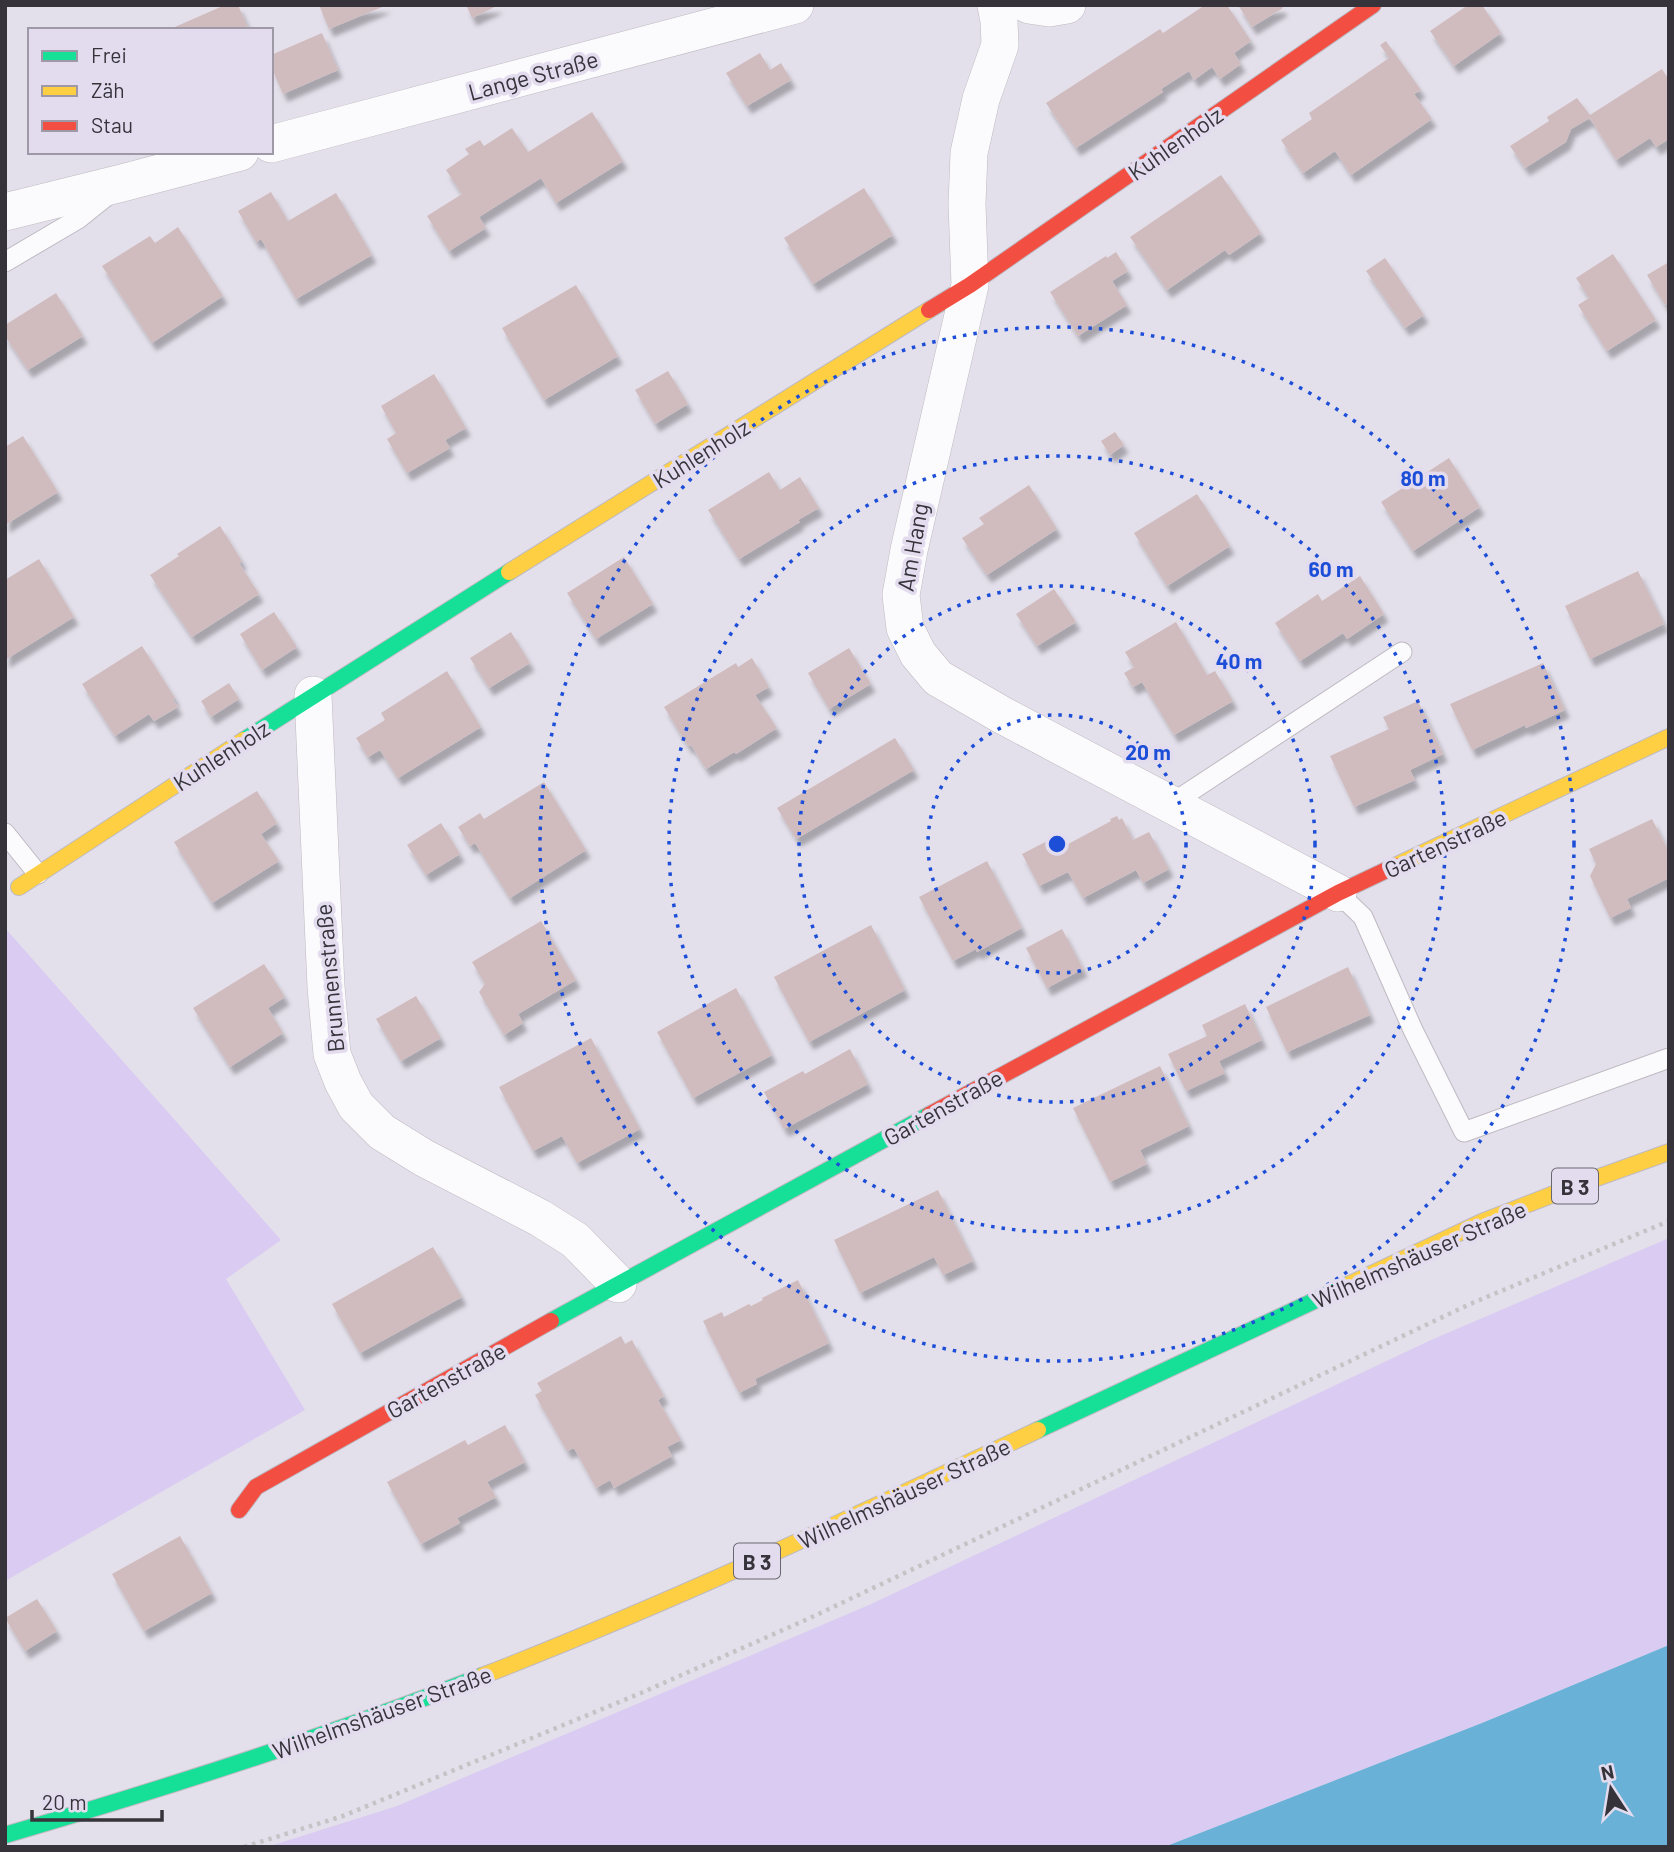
<svg xmlns="http://www.w3.org/2000/svg" width="1674" height="1852" font-family="Barlow,sans-serif">
	<style>
		.green { fill: #dacbf2 }
		.water { fill: #69b1d6 }
		.building { fill: #d0bcbe; filter: url(#shadow) }
		.lines { fill: none; stroke-linecap: round; stroke-linejoin: round }
		.lane-casing { stroke: #bdbac2; stroke-width: 21 }
		.street-casing { stroke: #bdbac2; stroke-width: 38 }
		.fast-casing { stroke: #bdbac2; stroke-width: 18 }
		.slow-casing { stroke: #bdbac2; stroke-width: 18 }
		.jam-casing { stroke: #bdbac2; stroke-width: 18 }
		.path { stroke: #c4c3c6; stroke-width: 4.5; stroke-dasharray: 3.5 5; stroke-linecap: butt }
		.lane { stroke: #fbfafc; stroke-width: 19 }
		.street { stroke: #fbfafc; stroke-width: 37 }
		.fast { stroke: #16e098; stroke-width: 16 }
		.slow { stroke: #ffcf43; stroke-width: 16 }
		.jam { stroke: #f24e42; stroke-width: 16 }
		.ring { fill: none; stroke: #1d4ed8; stroke-width: 3.5; stroke-dasharray: 3.5 7 }
		.labels { text-anchor: middle; dominant-baseline: central; stroke-width: 7; stroke-linejoin: round; paint-order: stroke }
		.shield { fill: #e3dcef; stroke: #6a6671; stroke-width: 2 }
		.shield-label { font-size: 21px; font-weight: bold; fill: #36333b }
		.street-label { font-size: 23px; fill: #36333b; stroke: #e3dcef }
		.centre { fill: #1d4ed8; stroke: #e3dcef; stroke-width: 3.5 }
		.ring-label { font-size: 21px; text-anchor: middle; font-weight: bold; fill: #1d4ed8; stroke: #e3dcef; stroke-width: 7; stroke-linejoin: round; paint-order: stroke }
	</style>
	<defs>
		<filter id="shadow"><feDropShadow dx="4.5" dy="8" stdDeviation="2" flood-color="#0004"/></filter>
	</defs>
	<rect width="100%" height="100%" fill="#e4e0eb"/>
	<path class="green" d="M5,928l276,312 -55,39 79,131 -300,171z
		M1669,1238v407l-187,78 -318,124h-897l130,-41 472,-201 562,-265z"/>
	<path class="water" d="M1669,1645v202h-505l318,-124z"/>
	<path class="building" d="M225,5h13l11,25h-81z
		M319,5h68l-58,24z
		M466,5h33l-27,13z
		M1205,5h22l24,36 -17,12 7,11 -21,15 -8,-12 -18,13 -5,-9 -28,18 2,3 -87,56 -30,-45 114,-74 3,4z
		M1238,5h43l2,3 -31,19z
		M1468,5h14l19,28 -47,33 -24,-35z
		M322,33l16,37 -55,24 -12,-28v-11z
		M1386,41l35,49 -7,4 18,25 -81,56 -16,-24 -32,22 -22,-33 31,-21 -3,-6 80,-55 -9,-13z
		M760,53l10,17 11,-7 10,17 -44,26 -21,-33z
		M1662,69l7,11v59l-13,8 -6,-9 -34,22 -26,-42 -19,11 -5,13 -41,26 -15,-22 39,-25 -2,-4 30,-19 13,17z
		M592,112l31,49 -67,42 -15,-25 -62,39 7,11 -37,23 -22,-35 35,-22 -16,-24 23,-16 -4,-5 15,-9 4,6 28,-18 16,24z
		M1221,175l40,58 -32,22 -4,-5 -58,40 -37,-53z
		M864,188l29,47 -80,49 -29,-46z
		M271,192l17,29 48,-28 36,62 -76,44 -35,-60 -5,3 -18,-31z
		M178,227l45,69 -71,47 -50,-77 48,-30 5,7z
		M1116,252l12,19 -16,10 15,24 -49,31 -28,-44 56,-36 1,2z
		M1613,254l43,66 -49,31 -29,-46 11,-7 -13,-20z
		M1385,258l39,57 -19,13 -39,-57z
		M1669,262v41l-4,2 -18,-30z
		M576,285l42,71 -74,44 -42,-72z
		M56,293l27,43 -55,34 -23,-34v-11z
		M668,371l20,33 -33,20 -20,-34z
		M434,374l32,54 -21,12 5,8 -43,25 -20,-34 9,-6 -15,-27z
		M1115,432l9,13 -14,10 -9,-14z
		M23,436l35,56 -53,33v-78z
		M1449,458l31,49 -67,44 -32,-49z
		M769,472l11,18 20,-13 19,31 -21,12 2,2 -61,37 -31,-49z
		M1029,485l28,44 -70,46 -25,-37 22,-14 -5,-6z
		M1197,494l33,52 -63,40 -33,-53z
		M220,526l22,35 -3,2 20,31 -67,43 -42,-62 29,-19 -2,-2z
		M624,557l29,47 -57,35 -29,-46z
		M39,559l35,58 -69,43v-80z
		M1638,571l26,53 -74,35 -25,-53z
		M1360,576l24,38 -37,25 -4,-6 -43,28 -25,-38 43,-29 4,7z
		M1054,589l22,33 -39,24 -21,-32z
		M274,612l23,35 -35,23 -22,-36z
		M1176,622l31,53 8,-4 18,30 -59,34 -32,-53 -9,5 -9,-14 10,-6 -9,-15z
		M511,632l19,31 -41,25 -19,-30z
		M142,646l33,52 -2,2 5,7 -24,14 -5,-7 -34,22 -33,-52z
		M849,648l22,36 -42,25 -21,-36z
		M752,658l17,29 -14,8 22,33 -41,26 -2,-2 -28,17 -15,-24 -3,1 -24,-39 72,-44 2,4z
		M1543,663l22,47 -39,18 -1,-3 -53,25 -22,-46z
		M447,671l34,56 -83,51 -18,-28 -12,7 -12,-19 29,-18 -4,-7z
		M229,683l10,16 -28,18 -10,-16z
		M1418,701l25,53 -33,16 5,10 -61,27 -24,-51 59,-27 -6,-12z
		M895,738l19,32 -118,69 -19,-31z
		M544,782l42,68 -76,48 -35,-55 -5,3 -12,-19 22,-14 4,6z
		M257,791l20,32 -16,11 18,27 -67,42 -38,-61z
		M1117,816l2,4 3,-2 11,22 16,-8 20,37 -26,14 -7,-13 -53,28 -15,-26 -29,14 -17,-32 29,-15 6,11 54,-29 -1,-2z
		M1652,819l17,33v26l-42,21 4,9 -21,10 -20,-42 6,-12 -7,-15z
		M441,823l19,31 -34,21 -19,-30z
		M987,861l35,67 -45,24 -1,-3 -23,12 -34,-64z
		M541,921l35,59 -58,34 5,9 -19,12 -25,-43 6,-8 -13,-22z
		M871,925l34,65 -96,52 -35,-65z
		M1062,929l21,40 -36,19 -21,-40z
		M264,964l21,33 -17,11 15,25 -53,34 -37,-59z
		M1348,967l22,48 -83,37 -21,-45z
		M736,988l36,67 -79,43 -36,-66z
		M416,996l25,42 -40,23 -25,-42z
		M1245,1004l17,36 -43,21 6,12 -39,18 -18,-37 39,-18 -5,-11z
		M591,1038l49,91 -63,34 -15,-27 -29,15 -34,-64z
		M850,1049l18,35 -84,45 -20,-37 39,-21 2,3z
		M1160,1066l29,60 -49,24 7,14 -37,18 -37,-74z
		M938,1190l35,71 -30,14 -9,-18 -74,36 -26,-53z
		M433,1247l29,50 -102,56 -28,-49z
		M798,1280l31,63 -74,36 2,5 -18,9 -36,-72 19,-9 2,5 25,-13 2,2 12,-6 -1,-2z
		M621,1336l4,8 7,-4 7,13 25,43 -6,4 23,40 -14,7 5,9 -58,32 -4,-8 -14,8 -22,-40 -7,3 -32,-56 7,-4 -5,-8z
		M505,1425l20,37 -38,20 9,15 -39,21 3,5 -39,21 -34,-62 78,-42 3,5z
		M180,1536l32,57 -68,38 -32,-57z
		M37,1599l20,32 -32,20 -20,-33z"/>
	<g class="lines">
		<defs>
			<path id="lane" d="M5,262l73,-43 30,-24
				M1171,804l231,-152
				M5,833l33,41
				M1338,893l25,24 50,113 51,102 205,-74"/>
			<path id="street" d="M996,5l3,16 1,24 -19,54 -12,54 -2,51 3,81 -61,265 -8,45 4,33 13,26 20,24 64,37 336,178
				M1029,5l20,3 18,-3
				M271,144l524,-139
				M5,212l117,-29 118,-31
				M313,695l13,292 6,67 11,28 13,24 26,26 42,26 116,60 35,22 43,44"/>
			<path id="fast" d="M244,740l265,-168
				M551,1321l378,-206
				M1038,1430l310,-145
				M5,1835c161,-47 321,-98 477,-159"/>
			<path id="slow" d="M509,572l420,-262
				M1395,866l274,-129
				M19,887l225,-147
				M1348,1285l134,-63 95,-37 92,-33
				M482,1676c189,-73 373,-160 556,-246"/>
			<path id="jam" d="M929,310l41,-25 403,-280
				M929,1115l409,-222 57,-27
				M239,1510l17,-23 295,-166"/>
		</defs>
		<use href="#lane" class="lane-casing"/>
		<use href="#street" class="street-casing"/>
		<use href="#fast" class="fast-casing"/>
		<use href="#slow" class="slow-casing"/>
		<use href="#jam" class="jam-casing"/>
		<path class="path" d="M244,1847l99,-31 298,-123 169,-75 660,-314 199,-83"/>
		<use href="#lane" class="lane"/>
		<use href="#street" class="street"/>
		<use href="#fast" class="fast"/>
		<use href="#slow" class="slow"/>
		<use href="#jam" class="jam"/>
	</g>
	<g class="ring">
		<circle cx="1057" cy="844" r="129"/>
		<circle cx="1057" cy="844" r="258"/>
		<circle cx="1057" cy="844" r="388"/>
		<circle cx="1057" cy="844" r="517"/>
	</g>
	<g class="labels">
		<g class="shield">
			<rect x="1552" y="1168.5" width="46" height="35" rx="5"/>
			<rect x="734" y="1543.5" width="46" height="35" rx="5"/>
		</g>
		<g class="shield-label">
			<text x="1575" y="1186">B 3</text>
			<text x="757" y="1561">B 3</text>
		</g>
		<g class="street-label">
			<text transform="translate(533 75) rotate(-15)">Lange Straße</text>
			<text transform="translate(1175 143) rotate(-35)">Kuhlenholz</text>
			<text transform="translate(701 453) rotate(-32)">Kuhlenholz</text>
			<text transform="translate(912 547) rotate(-80)">Am Hang</text>
			<text transform="translate(221 755) rotate(-33)">Kuhlenholz</text>
			<text transform="translate(1445 843) rotate(-25)">Gartenstraße</text>
			<text transform="translate(329 978) rotate(-95)">Brunnenstraße</text>
			<text transform="translate(943 1107) rotate(-29)">Gartenstraße</text>
			<text transform="translate(1419 1254) rotate(-24)">Wilhelmshäuser Straße</text>
			<text transform="translate(446 1380) rotate(-29)">Gartenstraße</text>
			<text transform="translate(904 1493) rotate(-25)">Wilhelmshäuser Straße</text>
			<text transform="translate(382 1712) rotate(-20)">Wilhelmshäuser Straße</text>
		</g>
	</g>
	<circle cx="1057" cy="844" r="10" class="centre"/>
	<g class="ring-label">
		<text x="1423" y="486">80 m</text>
		<text x="1331" y="577">60 m</text>
		<text x="1239" y="669">40 m</text>
		<text x="1148" y="760">20 m</text>
	</g>
	<rect width="1674" height="1852" fill="none" stroke="#36333b" stroke-width="14"/>
	<rect x="28" y="28" width="245" height="126" fill="#e3dcef" stroke="#9e98a7" stroke-width="2"/>
	<rect x="42" y="51" width="35" height="10" fill="#16e098" stroke="#9e98a7" stroke-width="2"/>
	<text x="91" y="63" font-size="21" fill="#36333b">Frei</text>
	<rect x="42" y="86" width="35" height="10" fill="#ffcf43" stroke="#9e98a7" stroke-width="2"/>
	<text x="91" y="98" font-size="21" fill="#36333b">Zäh</text>
	<rect x="42" y="121" width="35" height="10" fill="#f24e42" stroke="#9e98a7" stroke-width="2"/>
	<text x="91" y="133" font-size="21" fill="#36333b">Stau</text>
	<g transform="translate(1611 1789) rotate(348)" stroke="#e3dcef" stroke-width="5" paint-order="stroke">
	<path d="M0-5L12 26L0 18L-12 26Z" fill="#36333b"/>
	<text y="-10" font-size="19" font-weight="bold" text-anchor="middle" fill="#36333b">N</text>
	</g>
	<path d="M32 1810v10h130v-10" fill="none" stroke="#36333b" stroke-width="3.5"/>
	<text x="42" y="1810" font-size="21" fill="#36333b" stroke="#e3dcef" stroke-width="5" paint-order="stroke">20 m</text>
</svg>
